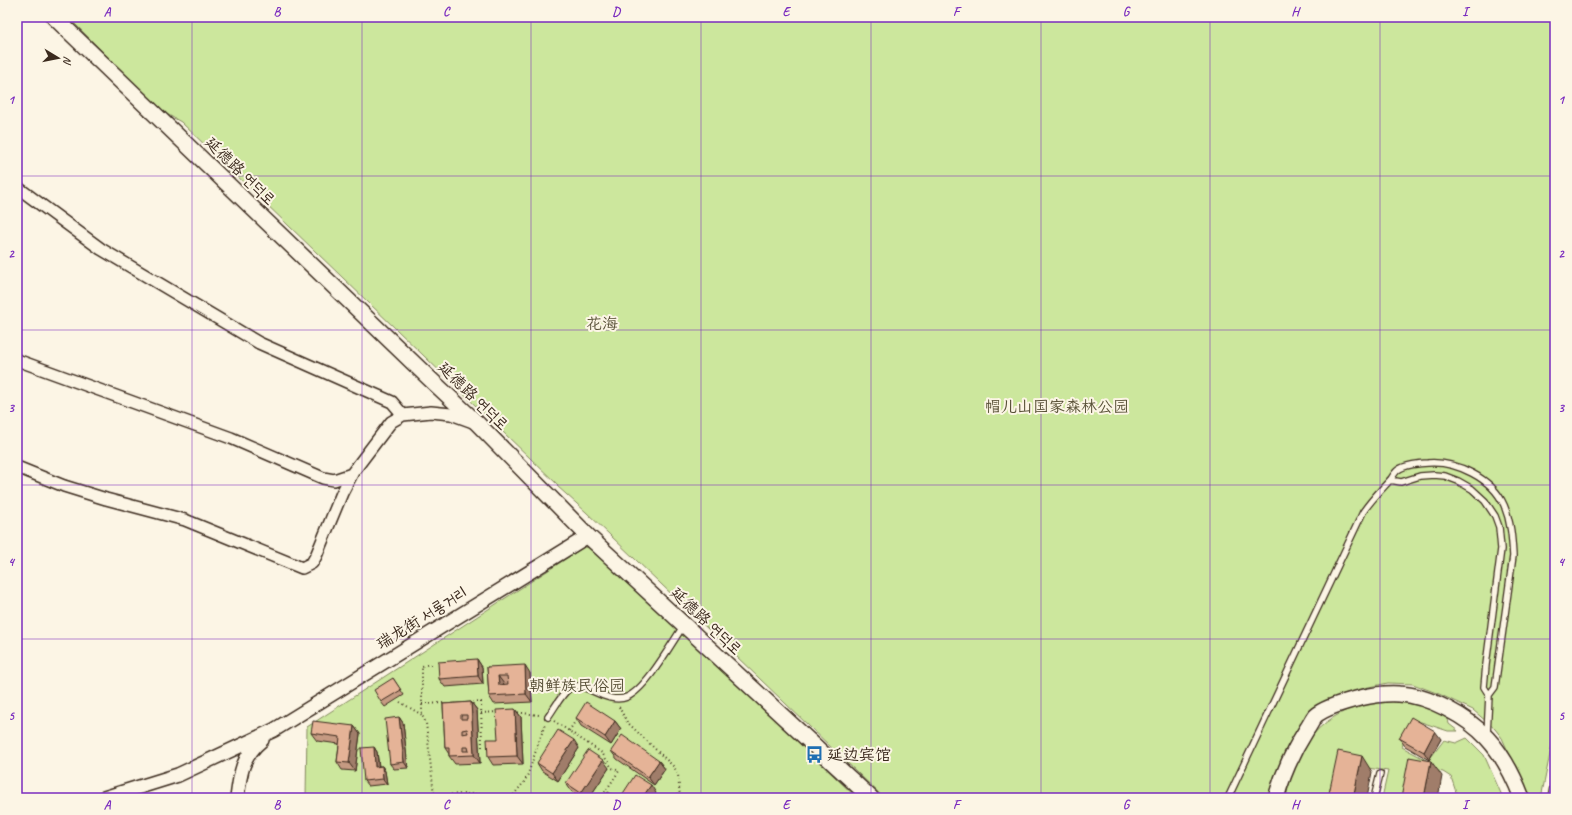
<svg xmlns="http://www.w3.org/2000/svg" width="1572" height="815" font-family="Caveat,'LXGW WenKai TC','Poor Story',sans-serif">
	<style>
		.green { fill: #cce79d; stroke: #84885e }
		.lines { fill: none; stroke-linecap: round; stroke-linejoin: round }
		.service-casing { stroke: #3b2a1e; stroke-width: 8 }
		.minor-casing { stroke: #3b2a1e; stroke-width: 14 }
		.tertiary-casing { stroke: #3b2a1e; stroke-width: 16 }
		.secondary-casing { stroke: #3b2a1e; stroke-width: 18 }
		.path { stroke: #3b2a1e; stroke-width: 2; stroke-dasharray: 1 3; stroke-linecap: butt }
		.service { stroke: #fcf5e5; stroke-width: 5.5 }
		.minor { stroke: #fcf5e5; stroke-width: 11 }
		.tertiary { stroke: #fcf5e5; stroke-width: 13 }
		.secondary { stroke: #fcf5e5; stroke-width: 15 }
		.wall { fill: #c59a82; stroke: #3b2a1e }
		.shaded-wall { fill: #a07d6a; stroke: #3b2a1e }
		.building { fill: #e5b397; stroke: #3b2a1e; fill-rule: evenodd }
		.grid { fill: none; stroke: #7b2cbf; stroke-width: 1; stroke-opacity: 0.55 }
		.labels { text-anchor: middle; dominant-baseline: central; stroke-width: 4; stroke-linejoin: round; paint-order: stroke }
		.street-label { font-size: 16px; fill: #3b2a1e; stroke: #fcf5e5 }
		.park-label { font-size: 16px; fill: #585037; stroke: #fcf5e5 }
		.poi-label { font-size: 16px; fill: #3b2a1e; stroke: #fcf5e5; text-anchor: start }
		.neatline { fill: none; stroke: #7b2cbf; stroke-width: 1.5 }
		.grid-label { font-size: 13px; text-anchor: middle; font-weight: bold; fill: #7b2cbf }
	</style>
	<rect width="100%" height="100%" fill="#fcf5e5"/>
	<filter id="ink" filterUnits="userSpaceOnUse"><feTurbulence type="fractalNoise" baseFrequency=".025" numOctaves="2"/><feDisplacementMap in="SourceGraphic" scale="8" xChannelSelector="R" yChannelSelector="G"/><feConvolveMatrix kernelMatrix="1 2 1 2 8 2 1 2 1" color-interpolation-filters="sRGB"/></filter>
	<g filter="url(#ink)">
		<path class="green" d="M68,17h1487v713l-14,68h-12l-27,-60 -7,-9 -22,-19 -34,-16 -26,-10 -25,-1 -24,5 -42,20 -19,17 -21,32 -12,41h-386l-298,-286 -29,-26 1,-1 -377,-363 -18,-10z
			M584,547l12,2 261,249h-551l1,-71z
			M1377,699l39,2 31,14 2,9 9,7h-10l-36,-12 -10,28 26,14 16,-21 12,3 11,-5 17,17 19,43h-45l-7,-21 -8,-5 -34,-7 -7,33h-20l6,-27 -48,-7 -10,34h-44c10,-57 35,-83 91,-99z"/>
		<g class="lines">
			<defs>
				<path id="service" d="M548,717c6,-8 14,-24 22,-29 12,-10 36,18 57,9 20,-9 44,-53 57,-72
					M1487,735l2,-40
					M1228,798l135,-286c8,-12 18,-22 28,-33 2,-3 4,-7 7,-9 6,-5 23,-7 30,-7 28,-2 64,15 76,42 7,17 8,33 9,51l-18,131 -6,8 -5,-8 2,-22 15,-116 -2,-22 -4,-11 -10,-15 -13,-12 -14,-8 -13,-5 -11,-1 -14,1 -19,6 -11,-2
					M1374,798l6,-24
					M1551,798l4,-21"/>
				<path id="minor" d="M17,187l84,62 158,94 133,59 11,13
					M17,360l214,78 92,40 11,2 18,-6
					M17,467l47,19 42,13 79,21 117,48 10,-5 4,-7 26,-63 11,-21 38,-50 12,-7 28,-3 20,2 22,8"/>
				<path id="tertiary" d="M104,798l74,-23 96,-45 314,-194
					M237,798c3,-24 5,-42 25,-58"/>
				<path id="secondary" d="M54,17l375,361 48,45 111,113 283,262
					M1276,798c7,-25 17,-47 31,-69 3,-4 5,-9 8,-13 9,-8 33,-15 45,-18 13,-3 26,-5 39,-4 29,1 69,23 88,44 16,17 27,39 35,60"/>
			</defs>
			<use href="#service" class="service-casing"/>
			<use href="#minor" class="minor-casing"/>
			<use href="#tertiary" class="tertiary-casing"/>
			<use href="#secondary" class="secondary-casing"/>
			<path class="path" d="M431,664l-9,2v49l4,8 8,72
				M400,702l22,13
				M469,703l12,-1 1,45
				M422,704l23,-1
				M619,707l8,15 47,45 4,7 2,24
				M514,712l25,3
				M481,713l17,-1
				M554,721l48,32 10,15 7,3 -18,27
				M569,731l9,-14
				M367,798l99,-4h11l13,4
				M511,798l14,-17 3,-7 17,-50
				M674,798l5,-5"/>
			<use href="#service" class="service"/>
			<use href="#minor" class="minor"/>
			<use href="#tertiary" class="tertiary"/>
			<use href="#secondary" class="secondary"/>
		</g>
		<path class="wall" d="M477,659l5,8 1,17 -38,3 -6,-8z
			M487,667l43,6 2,29 -38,2 -5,-8z
			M393,678l11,17 -19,12 -4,-5z
			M471,702l6,8 3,53 -25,1 -6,-8v-2l-4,-6 -2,-44z
			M515,709l6,8 2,47 -30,1 -5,-8z
			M399,717l4,6 5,45 -14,1 -4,-5z
			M576,718l39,3 6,8 -10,16 -30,-19z
			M354,726l6,8 -5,37 -13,-1 -5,-8 2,-18 -22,-3 -6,-8z
			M1399,738l42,1 -12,21 -24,-14z
			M374,747l3,5 2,14h3l3,5 2,13 -19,2 -4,-5z
			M579,748l-21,33 -16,-10 -5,-8z
			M611,751l48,10 6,8 -11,16 -37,-26z
			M609,768l-20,30h-7l-11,-7 -5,-8z"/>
		<path class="shaded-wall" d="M477,659l5,8 1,17 -5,-8z
			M525,665l5,8 2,29 -6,-8z
			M498,676l6,8v9l-5,-8z
			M471,702l6,8 3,53 -6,-8z
			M515,709l6,8 2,47 -6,-8z
			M399,717l4,6 5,45 -4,-6z
			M615,721l6,8 -10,16 -6,-8z
			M354,726l6,8 -5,37 -6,-8z
			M1435,731l6,8 -12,21 -5,-8z
			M574,740l5,8 -21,33 -6,-8z
			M374,747l3,5 2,20 -4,-5z
			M1362,756l10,16 -5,26h-14z
			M603,760l6,8 -20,30h-4l-4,-5z
			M659,761l6,8 -11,16 -6,-8z
			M1431,761l11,15 -4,22h-14z
			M382,766l3,5 2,13 -4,-5z
			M651,785l5,8 -3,5h-11z"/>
		<path class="building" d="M477,659l1,17 -39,3 -1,-17z
			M525,665l1,29 -37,2 -2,-29zM498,676h9l1,8 -9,1z
			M393,678l8,12 -20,12 -7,-12z
			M471,702l3,53 -25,1v-8h-4l-2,-44zM461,715h6v4h-6zM467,729l1,4 -6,1v-4zM463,747h5l1,4h-6z
			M586,702l29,19 -10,16 -29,-19z
			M515,709l2,47 -29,1 -1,-18h11l-2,-29z
			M399,717l5,45 -14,2 -5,-45z
			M1411,717l24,14 -11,21 -25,-14z
			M313,721l41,5 -5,37 -12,-1 3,-25 -29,-4z
			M558,730l16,10 -22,33 -15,-10z
			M622,735l37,26 -11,16 -37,-26z
			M374,747l1,20 7,-1 1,13 -19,2 -3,-33z
			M588,750l15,10 -22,33 -15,-10z
			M1338,751l24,5 -9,42h-25z
			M1409,757l22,4 -7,37h-23z
			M635,775l16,10 -9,13h-22z
			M608,792l10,6h-14z"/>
	</g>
	<path class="grid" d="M192,17v781M362,17v781M531,17v781M701,17v781M871,17v781M1041,17v781M1210,17v781M1380,17v781M17,176h1538M17,330h1538M17,485h1538M17,639h1538"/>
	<defs>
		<symbol id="bus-bare" viewBox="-9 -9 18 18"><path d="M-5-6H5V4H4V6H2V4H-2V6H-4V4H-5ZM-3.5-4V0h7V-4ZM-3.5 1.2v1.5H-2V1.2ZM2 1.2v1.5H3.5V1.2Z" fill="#1f6fb2" stroke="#fcf5e5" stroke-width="2.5" paint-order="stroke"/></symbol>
	</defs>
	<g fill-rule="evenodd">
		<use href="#bus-bare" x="802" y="742" width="25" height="25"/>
	</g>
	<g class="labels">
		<g class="street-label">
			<text transform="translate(240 171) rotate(44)">延德路 연덕로</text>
			<text transform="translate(473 396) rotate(44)">延德路 연덕로</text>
			<text transform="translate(422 618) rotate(-32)">瑞龙街 서룡거리</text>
			<text transform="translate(706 621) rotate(43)">延德路 연덕로</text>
		</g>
		<g class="park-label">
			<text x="602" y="324">花海</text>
			<text x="1057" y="407">帽儿山国家森林公园</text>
			<text x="577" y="686">朝鲜族民俗园</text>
		</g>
		<g class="poi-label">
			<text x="827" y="755">延边宾馆</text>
		</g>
	</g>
	<rect width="1572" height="815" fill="none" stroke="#fcf5e5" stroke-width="44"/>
	<g transform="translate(58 58) rotate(100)" stroke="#fcf5e5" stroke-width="3" paint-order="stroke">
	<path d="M0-3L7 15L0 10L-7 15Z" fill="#3b2a1e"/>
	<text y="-6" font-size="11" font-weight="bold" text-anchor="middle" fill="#3b2a1e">N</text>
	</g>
	<rect x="22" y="22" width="1528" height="771" class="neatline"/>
	<g class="grid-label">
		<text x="107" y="16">A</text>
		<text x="277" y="16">B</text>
		<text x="446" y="16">C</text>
		<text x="616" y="16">D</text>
		<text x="786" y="16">E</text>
		<text x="956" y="16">F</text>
		<text x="1126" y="16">G</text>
		<text x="1295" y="16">H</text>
		<text x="1465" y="16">I</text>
		<text x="11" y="104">1</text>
		<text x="1561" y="104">1</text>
		<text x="11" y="258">2</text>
		<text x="1561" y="258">2</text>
		<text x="11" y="412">3</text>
		<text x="1561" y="412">3</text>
		<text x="11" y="566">4</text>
		<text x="1561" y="566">4</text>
		<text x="11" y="720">5</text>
		<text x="1561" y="720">5</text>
		<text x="107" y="809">A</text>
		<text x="277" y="809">B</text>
		<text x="446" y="809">C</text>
		<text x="616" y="809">D</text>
		<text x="786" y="809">E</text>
		<text x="956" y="809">F</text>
		<text x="1126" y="809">G</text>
		<text x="1295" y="809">H</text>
		<text x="1465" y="809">I</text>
	</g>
</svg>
